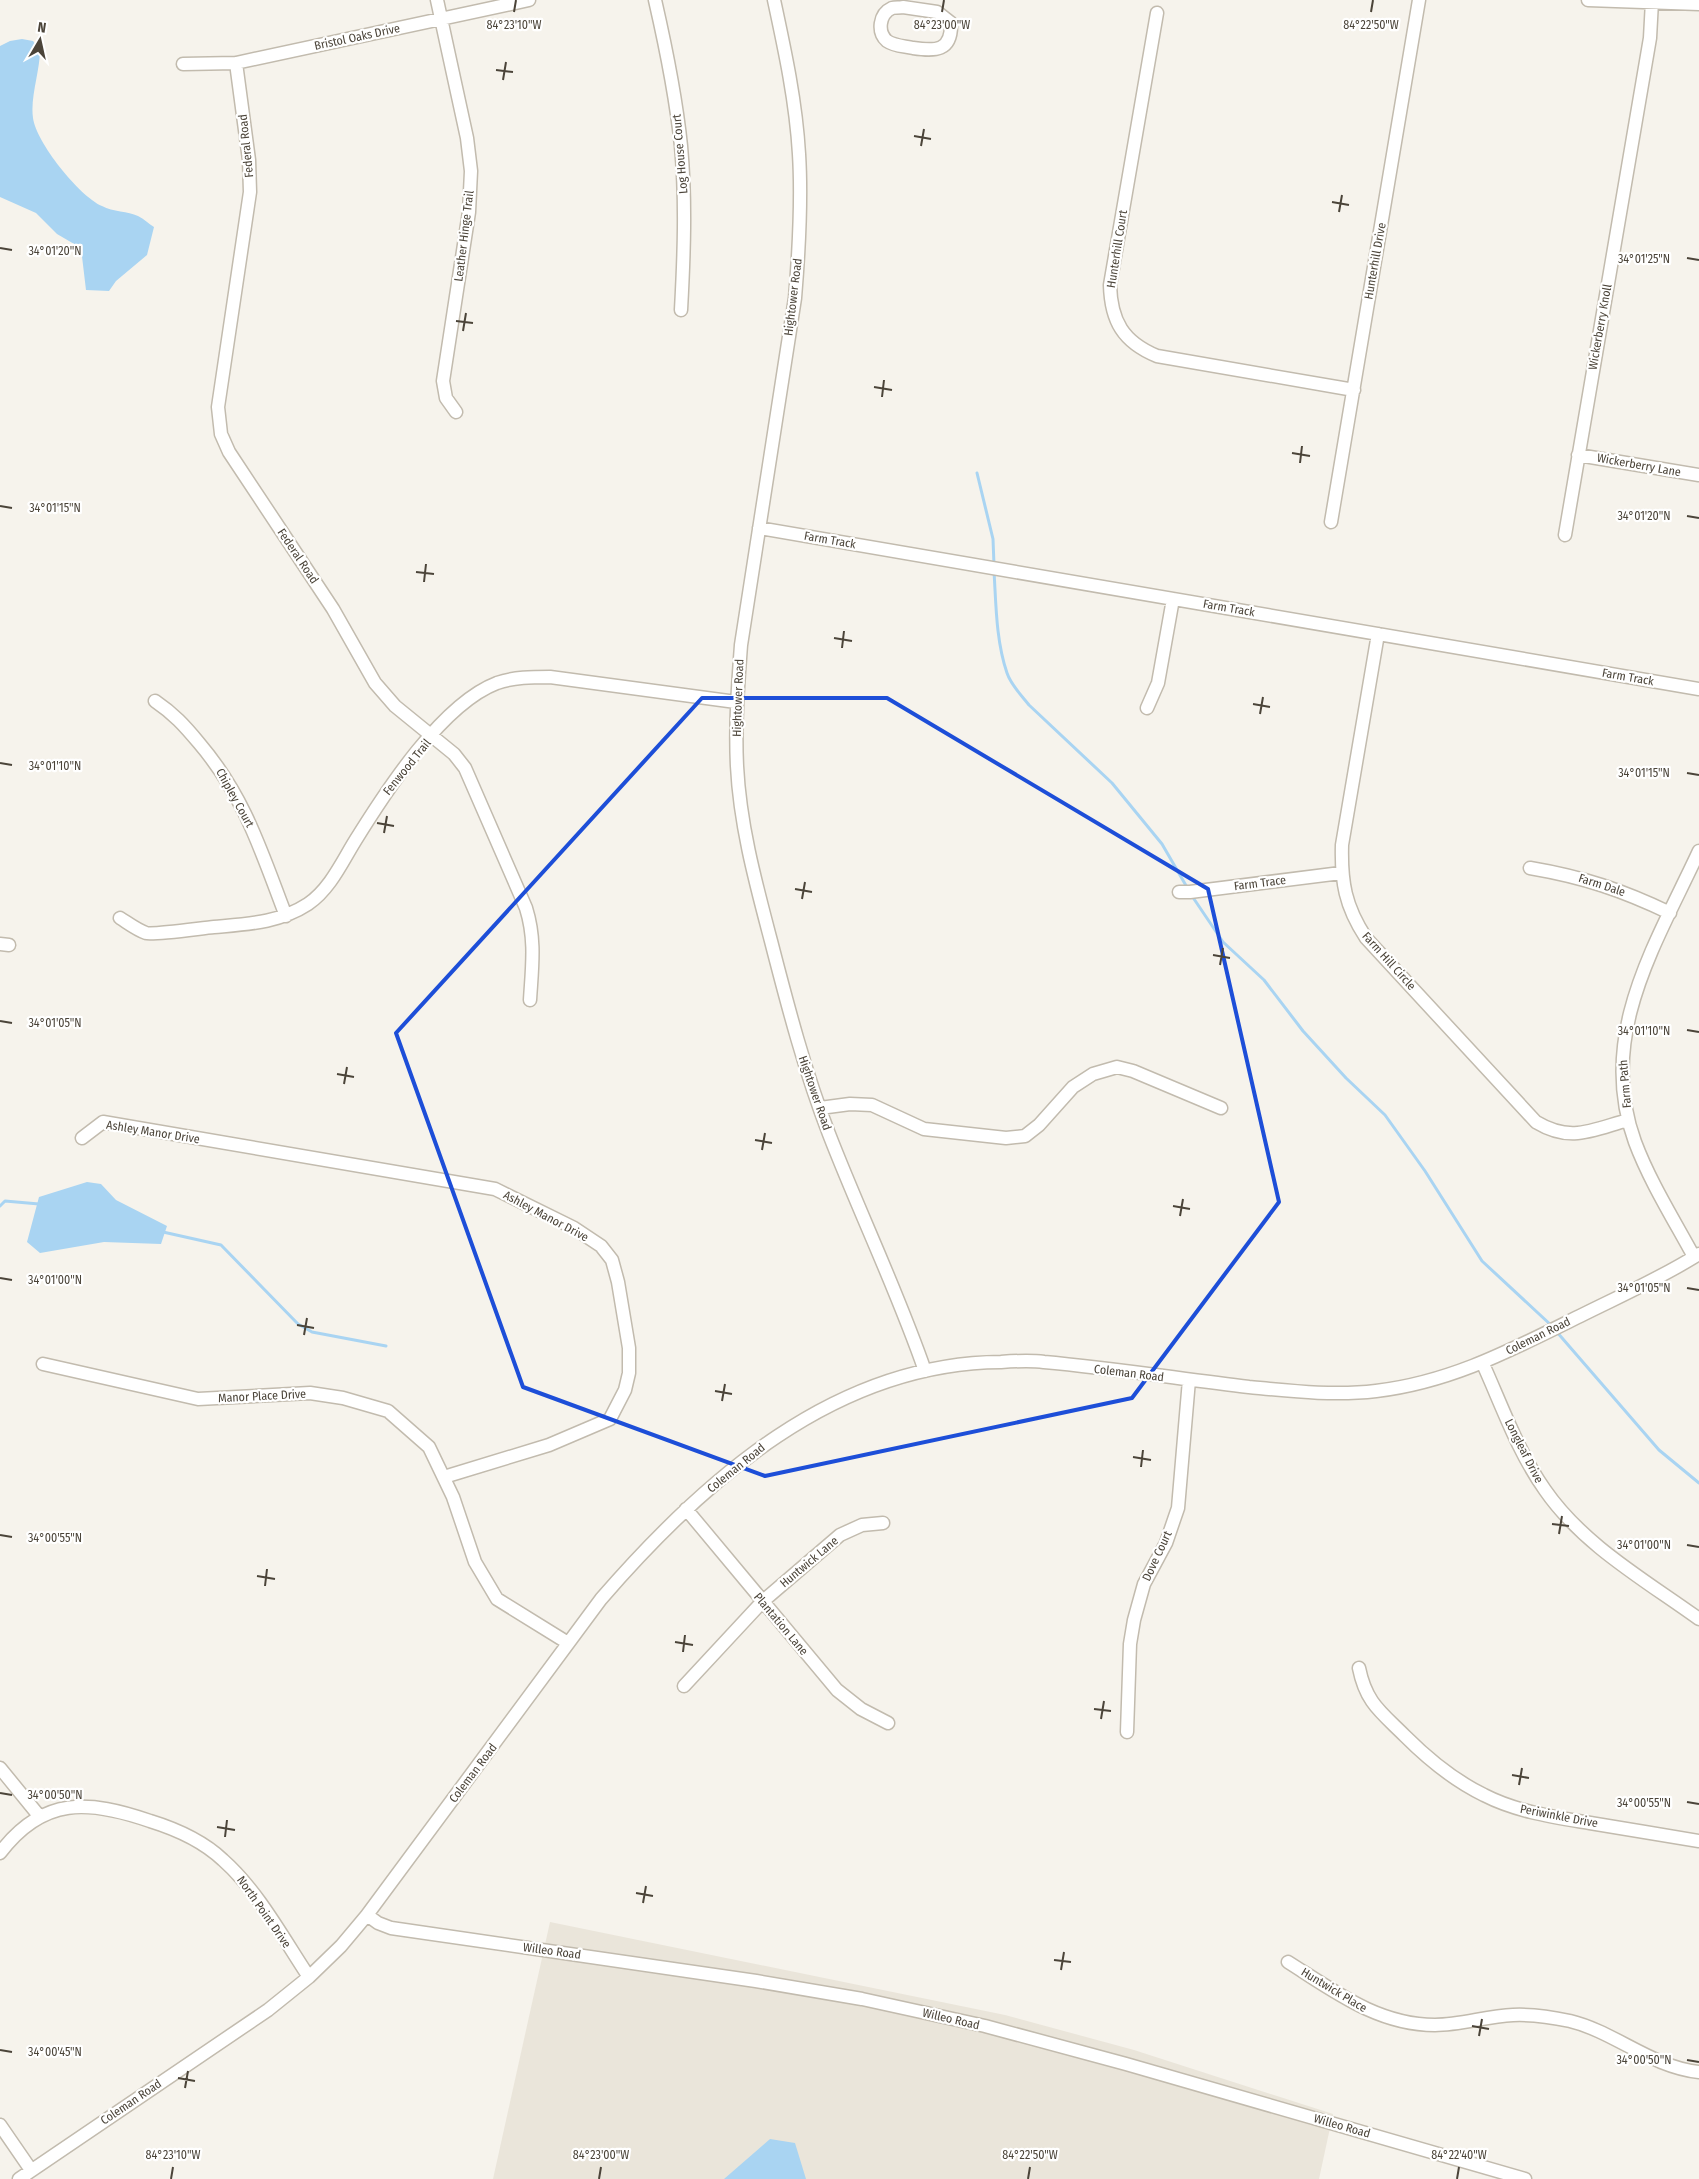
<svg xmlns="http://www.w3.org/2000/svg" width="1699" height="2179" font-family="'Fira Sans Condensed',sans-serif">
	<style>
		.residential { fill: #eae5da }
		.water { fill: #a9d4f2 }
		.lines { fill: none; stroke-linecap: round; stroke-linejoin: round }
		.stream { stroke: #a9d4f2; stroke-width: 3 }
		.minor-casing { stroke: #c2bbae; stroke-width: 15 }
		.minor { stroke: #fff; stroke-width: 12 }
		.marked { fill: none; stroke: #1d4ed8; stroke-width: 4; stroke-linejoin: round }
		.ticks { fill: none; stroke: #4b4439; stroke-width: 2 }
		.labels { text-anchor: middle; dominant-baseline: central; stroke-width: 4.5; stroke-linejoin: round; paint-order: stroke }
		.street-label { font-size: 12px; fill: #4b4439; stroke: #fff }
		.ticks-label { font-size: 12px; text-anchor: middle; fill: #4b4439; stroke: #fff; stroke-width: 4.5; stroke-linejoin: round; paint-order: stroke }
	</style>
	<rect width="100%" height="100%" fill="#f6f3ec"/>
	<path class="residential" d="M550,1922l455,93 129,35 199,64 -14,65h-826z"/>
	<path class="water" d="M22,39l11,2 7,9c0,21 -10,47 -7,68 3,24 46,78 69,88 11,6 26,5 36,10 6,3 11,8 16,11l-7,28 -31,26 -7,10 -23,-1 -5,-42 -24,-14 -21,-21 -36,-16v-151l10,-5z
		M87,1182l14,2 15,16 51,26 -6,18 -57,-2 -64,11 -13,-11 12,-45z
		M770,2139l25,4 11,36h-82z"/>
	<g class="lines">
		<path class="stream" d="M977,473l16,66 1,26
			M994,571c2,33 2,70 13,102 4,12 14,22 22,32l83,78 50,61 26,45
			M1192,896l31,46 41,38 39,51 43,47 39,37 40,56 57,90 70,65
			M0,1206l5,-5 34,3
			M163,1232l58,13 77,79 14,8 74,14
			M1556,1331l103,119 40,33"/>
		<defs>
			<path id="minor" d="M437,0l30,138 4,33 -2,41 -26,169 3,17 10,14
				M655,0c11,48 21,97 26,146 5,55 3,109 0,164
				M774,0c11,51 22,102 25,154 3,48 0,96 -4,144l-54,347c-3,40 -6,80 -4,121 3,60 19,118 34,175 17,66 34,131 58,193 31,80 68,156 96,237
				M1588,0l111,4
				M903,7l34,5 14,11c1,29 -16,28 -38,25 -9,-2 -19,-2 -26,-7 -10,-9 -8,-27 5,-33 3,-1 8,0 11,-1z
				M1157,13l-47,272c1,36 13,57 47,71l197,34
				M236,63l13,97 1,32 -32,215 3,27 8,18 104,157 42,74 20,23 59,48 11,14 61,140c10,32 6,59 4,92
				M183,64l53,-1 293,-63
				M1578,455l121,20
				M1331,522l88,-522
				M759,528l940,161
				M1565,535l85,-497 2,-37
				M1378,634l-36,211c-1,37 3,61 24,93l170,184c35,21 56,8 92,-2
				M155,701c19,13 29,24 44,42 46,54 62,108 87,173
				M1147,708l11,-25 15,-84
				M1530,868c53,9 92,22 140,45
				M1179,892h11l151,-19
				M120,918c8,5 17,12 26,15 8,2 56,-5 68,-6 33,-3 65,-4 94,-23 22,-15 34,-42 47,-63 31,-50 87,-137 142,-158 17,-6 35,-6 53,-6l186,25
				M0,944l9,1
				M820,1108l30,-4 22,1 52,24 82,9 19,-2 14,-11 34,-38 20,-13 24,-7 16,4 88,37
				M82,1138l21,-16 392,67 79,39 27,18 11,14 6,22 11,66v25l-4,17 -15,29 -61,26 -105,32
				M1694,1257c-20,-37 -44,-75 -59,-115 -39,-106 21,-198 64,-291
				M43,1364l155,35 112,-6 33,5 45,13 41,36 24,50 22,65 22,37 71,44
				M1483,1364c19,42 35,88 62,126 38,55 100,90 154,129
				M686,1509l151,181 24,19 27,14
				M1359,1668c7,35 22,44 46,68 23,23 48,44 79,59 33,17 70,22 106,28 36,6 73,12 109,18
				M684,1686l78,-84 78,-67 22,-10 21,-2
				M1127,1732l3,-88 4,-24 10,-36 22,-41 12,-35 11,-128
				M0,1768l40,49
				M0,1853c43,-57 89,-53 150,-32 26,8 53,20 73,39 35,31 60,78 86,117
				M367,1915l11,8 13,5 365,53 106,18 123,27 141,38 399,115
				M1288,1962c46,29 90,63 147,63 26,0 52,-9 78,-10 20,-1 38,2 57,6 45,11 81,46 129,51
				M0,2125l31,45
				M19,2179l249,-169 41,-33 32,-31 26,-31 234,-316c103,-119 234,-236 400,-237 14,-1 29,-2 43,0 68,6 137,17 205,25 42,4 85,9 127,4 76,-9 137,-42 204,-75 40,-20 81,-38 119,-62"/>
		</defs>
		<use href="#minor" class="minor-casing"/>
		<use href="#minor" class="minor"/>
	</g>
	<path class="marked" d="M702,698h185l321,191 71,313 -147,196 -367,78 -242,-89 -127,-354z"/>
	<path class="ticks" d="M514,12l2,-12M942,12l2,-12M1371,12l2,-12M496,70l17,2M503,80l3,-18M914,136l17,3M921,146l3,-17M1332,202l17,3M1339,212l3,-17M0,248l12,2M1687,258l12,2M456,321l17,2M463,331l3,-18M874,387l18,3M882,397l2,-17M1292,453l18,3M1300,463l2,-17M0,506l12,2M1687,516l12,2M416,572l18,2M424,582l2,-18M834,638l18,3M842,648l2,-17M1253,704l17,3M1260,714l3,-17M0,763l12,2M1687,773l12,2M377,823l17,3M384,833l3,-17M795,889l17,3M802,899l3,-17M1213,955l17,3M1220,965l3,-17M0,1021l12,2M1687,1030l12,2M337,1074l17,3M344,1084l3,-17M755,1140l17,3M762,1150l3,-17M1173,1206l17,3M1180,1216l3,-17M0,1278l12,2M1687,1288l12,2M297,1325l17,3M304,1335l3,-17M715,1391l17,3M722,1401l3,-17M1133,1457l18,3M1141,1467l2,-17M1552,1524l17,2M1559,1534l3,-18M0,1535l12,2M1687,1545l12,2M257,1576l18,3M265,1586l2,-17M675,1642l18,3M683,1652l2,-17M1094,1709l17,2M1101,1719l3,-18M1512,1775l17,3M1519,1785l3,-17M0,1793l12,2M1687,1802l12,2M217,1827l18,3M225,1837l2,-17M636,1893l17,3M643,1903l3,-17M1054,1960l17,2M1061,1970l3,-18M1472,2026l17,3M1479,2036l3,-17M0,2050l12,2M1687,2060l12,2M178,2078l17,3M185,2088l3,-17M171,2179l2,-12M599,2179l2,-12M1028,2179l2,-12M1457,2179l2,-12"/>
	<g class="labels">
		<g class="street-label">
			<text transform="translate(357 37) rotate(-12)">Bristol Oaks Drive</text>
			<text transform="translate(246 146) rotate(-96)">Federal Road</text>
			<text transform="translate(680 154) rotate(-95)">Log House Court</text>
			<text transform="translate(464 236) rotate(-83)">Leather Hinge Trail</text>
			<text transform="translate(1117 249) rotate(-81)">Hunterhill Court</text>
			<text transform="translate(1375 261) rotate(-80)">Hunterhill Drive</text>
			<text transform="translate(793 297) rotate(-83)">Hightower Road</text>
			<text transform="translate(1600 327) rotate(-80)">Wickerberry Knoll</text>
			<text transform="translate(1639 465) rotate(10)">Wickerberry Lane</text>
			<text transform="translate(830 540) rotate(10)">Farm Track</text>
			<text transform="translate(298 556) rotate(56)">Federal Road</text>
			<text transform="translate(1229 608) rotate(10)">Farm Track</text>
			<text transform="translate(1628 677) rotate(10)">Farm Track</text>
			<text transform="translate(738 698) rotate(-88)">Hightower Road</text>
			<text transform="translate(407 767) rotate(-51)">Fenwood Trail</text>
			<text transform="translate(235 798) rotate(61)">Chipley Court</text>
			<text transform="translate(1260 883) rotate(-7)">Farm Trace</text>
			<text transform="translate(1602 885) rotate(18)">Farm Dale</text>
			<text transform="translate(1389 961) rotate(48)">Farm Hill Circle</text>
			<text transform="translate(1625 1084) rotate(-95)">Farm Path</text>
			<text transform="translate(815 1093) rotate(71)">Hightower Road</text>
			<text transform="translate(153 1132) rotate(9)">Ashley Manor Drive</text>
			<text transform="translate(546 1216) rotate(28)">Ashley Manor Drive</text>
			<text transform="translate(1538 1336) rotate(-26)">Coleman Road</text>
			<text transform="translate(1129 1373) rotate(7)">Coleman Road</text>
			<text transform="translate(262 1396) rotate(-3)">Manor Place Drive</text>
			<text transform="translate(1524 1451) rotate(63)">Longleaf Drive</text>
			<text transform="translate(736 1468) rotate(-39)">Coleman Road</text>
			<text transform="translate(1157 1556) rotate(-65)">Dove Court</text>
			<text transform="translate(809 1562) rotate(-40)">Huntwick Lane</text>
			<text transform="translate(781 1624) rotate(50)">Plantation Lane</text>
			<text transform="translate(473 1773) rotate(-53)">Coleman Road</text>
			<text transform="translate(1559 1816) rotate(11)">Periwinkle Drive</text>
			<text transform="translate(264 1912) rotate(55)">North Point Drive</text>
			<text transform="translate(552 1951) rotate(8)">Willeo Road</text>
			<text transform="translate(1334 1990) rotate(31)">Huntwick Place</text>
			<text transform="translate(951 2019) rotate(13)">Willeo Road</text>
			<text transform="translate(131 2102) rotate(-34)">Coleman Road</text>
			<text transform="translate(1342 2126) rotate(16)">Willeo Road</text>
		</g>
	</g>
	<g class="ticks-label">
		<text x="514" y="29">84°23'10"W</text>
		<text x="942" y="29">84°23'00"W</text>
		<text x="1371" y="29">84°22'50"W</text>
		<text x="55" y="255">34°01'20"N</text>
		<text x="1644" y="263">34°01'25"N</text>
		<text x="55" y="512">34°01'15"N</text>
		<text x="1644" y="520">34°01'20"N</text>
		<text x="55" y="770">34°01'10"N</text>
		<text x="1644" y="777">34°01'15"N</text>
		<text x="55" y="1027">34°01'05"N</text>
		<text x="1644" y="1035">34°01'10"N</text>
		<text x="55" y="1284">34°01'00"N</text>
		<text x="1644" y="1292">34°01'05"N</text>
		<text x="55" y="1542">34°00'55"N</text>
		<text x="1644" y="1549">34°01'00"N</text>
		<text x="55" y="1799">34°00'50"N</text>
		<text x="1644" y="1807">34°00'55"N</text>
		<text x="55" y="2056">34°00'45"N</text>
		<text x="1644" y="2064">34°00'50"N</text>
		<text x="173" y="2159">84°23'10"W</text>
		<text x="601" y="2159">84°23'00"W</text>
		<text x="1030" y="2159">84°22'50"W</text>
		<text x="1459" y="2159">84°22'40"W</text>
	</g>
	<g transform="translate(40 40) rotate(9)" stroke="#ffffff" stroke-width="4" paint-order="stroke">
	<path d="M0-4L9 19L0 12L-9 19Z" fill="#4b4439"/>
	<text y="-8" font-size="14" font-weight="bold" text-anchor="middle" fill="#4b4439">N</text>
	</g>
</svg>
